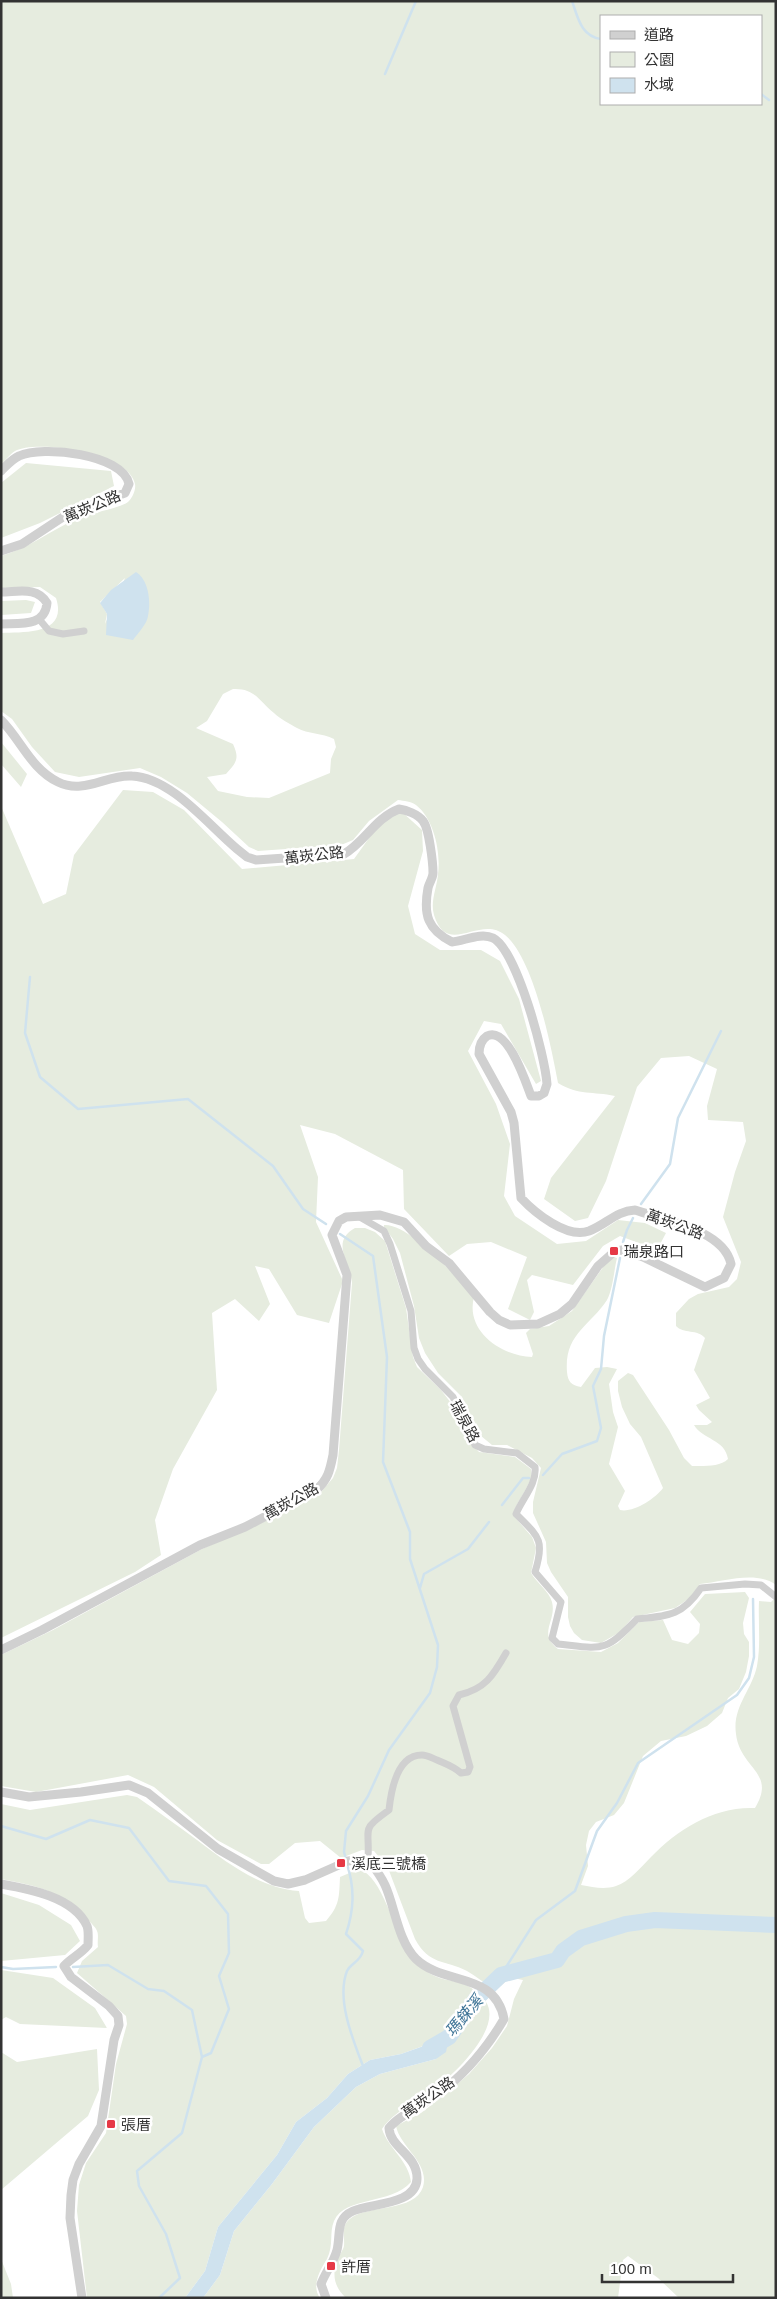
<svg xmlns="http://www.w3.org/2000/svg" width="777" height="2299" font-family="Arial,'Noto Sans TC',sans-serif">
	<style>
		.green { fill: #e6ecdf; fill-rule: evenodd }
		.water { fill: #cfe2ee }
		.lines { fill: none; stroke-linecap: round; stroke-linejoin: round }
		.stream { stroke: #cfe2ee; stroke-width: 2.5 }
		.river { stroke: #cfe2ee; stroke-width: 16 }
		.minor { stroke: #d0d0d0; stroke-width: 7 }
		.tertiary { stroke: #d0d0d0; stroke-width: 9 }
		.poi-dot { fill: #e63946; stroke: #fff; stroke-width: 2 }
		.labels { text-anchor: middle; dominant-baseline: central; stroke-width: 5; stroke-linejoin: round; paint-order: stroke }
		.street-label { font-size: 15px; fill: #333; stroke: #fff }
		.poi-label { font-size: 15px; fill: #333; stroke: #fff; text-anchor: start }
		.water-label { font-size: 16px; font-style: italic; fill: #3f7597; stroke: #fff }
	</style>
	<rect width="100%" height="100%" fill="#fff"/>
	<path class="green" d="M1,1h775v1584c-20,-15 -53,-3 -76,-1l-10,14 -15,10 -42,9 -13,15 -19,11 -19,-3 -8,-7 -4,-7 -2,-9v-20l-17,-25 -4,-9 -1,-21 -13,-29v-11l8,-34 -9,-10 -25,-13h-15l-17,-14 -13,-34 -24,-24 -13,-20 -6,-15 -5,-32 -14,-53 -7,-14 -9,-12v-2c25,-2 74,53 90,72 -9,34 27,59 58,60l1,-3 -7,-21 4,-4 19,-3 23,-15 39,-55 6,2c-3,12 -4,31 -10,42 -17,26 -43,34 -40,72 1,10 4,13 14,15l14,-19 12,-1 10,2 -8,15 4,28 5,15 -9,37 16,27 -7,15 2,4c13,3 35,-11 43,-22l-22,-51 -11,-13 -8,-17 -4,-16v-10l10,-8 5,2 36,55 15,28 8,8c12,0 28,1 36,-7 -3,-20 -25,-19 -34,-34h13l5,-3 -13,-12 -3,-5 14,-7 -16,-28 11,-32c-7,-9 -22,-4 -29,-12v-13l13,-14 9,-5 31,-7 8,-8 4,-17 -18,-45 12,-45 11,-31 -3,-19 -35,-2 -1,-14 10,-37 -28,-13 -28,2 -24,29 -31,94 -18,37 -13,3 -31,-22 7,-21 64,-82c-22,-5 -36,0 -57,-13 -7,-37 -24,-124 -53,-148 -25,-21 -58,23 -71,-20 -4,-14 3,-27 4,-41 3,-22 -4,-55 -22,-69 -5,-4 -12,-4 -18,-5l-29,21 -16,19 -12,5 -83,6 -9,-4 -27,-25 -35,-29 -26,-16 -21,-9 -61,9 -24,-5 -23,-25 -20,-28 -11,-8v-78c24,-1 67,2 55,-35l-16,-11 -39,1v-32c28,-8 49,-25 75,-37 12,-6 47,-11 53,-18 4,-4 7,-12 6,-17 -5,-31 -99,-45 -120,-33 -5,3 -9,9 -14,13zM601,16h160v88h-160zM125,578l-20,46 2,-10 -7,-12zM233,689c22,-1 26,12 41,24 6,6 16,11 23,15 11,6 25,5 37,11l2,8 -5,12 -1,14 -61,25 -22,-1 -29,-6 -11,-14 19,-3c10,-11 14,-15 7,-30l-37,-16 11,-7 16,-27z
		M26,463l85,8 3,15 -74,37 -39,15v-55z
		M26,600l9,2 -4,11 -30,2v-14z
		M1,742l26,32 -6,13 -20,-23z
		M123,790l30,2 31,18 58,59 112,-10 33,-46 15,-1 20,18 1,21 -15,55 7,28 25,16h41l19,11 19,38 22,82 -5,3 -35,-60 -17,-3 -16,30 28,53 14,40 -6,52 11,20 42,28 29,-3 32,-21 27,3 21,10 -9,17 -37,-14 -17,10 -30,39 -41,-10 -5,5 7,32 -4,8 -22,-11 19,-52 -36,-15 -24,2 -18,12 -45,-47 -1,-39 -68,-36 -35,-9 18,52 -2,45 27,59 -14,42 -32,-8 -28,-46 -14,-3 15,38 -11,17 -24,-22 -23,14 5,77 -44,79 -18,51 6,35 -26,17 -134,66v-832l42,98 23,-10 8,-39z
		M355,1228h10l10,4 10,9 21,67 7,49 4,10 24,23 10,13 20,40 8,9 36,5 16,12c3,15 -14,30 -18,46l19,22 4,11 -5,25c6,10 18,18 21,29 5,19 -15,31 6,47l43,3 17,-9 21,-21 24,-2 9,20 16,4 11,-11 1,-9 -10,-12 15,-18 40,-2 4,6 -6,25 1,11 5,8v14l-3,16 -7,17 -11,9 -6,15 -15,13 -21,10 -25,5 -18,15 -19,47 -10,12 -18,7 -7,9 -3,14 2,21 -7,19c12,2 23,5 35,1 13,-4 25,-19 35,-29 27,-28 64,-51 104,-49 22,-36 -15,-39 -19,-74 -4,-27 16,-44 21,-68 4,-22 1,-44 2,-65l12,1 5,-5v701h-97l-21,-20 -30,-22 -5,4 -5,38h-272c-12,-11 -14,-23 -9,-38 2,-5 6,-9 7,-14 1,-11 -4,-20 7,-28 17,-13 64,-6 72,-31 7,-24 -23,-40 -27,-61l25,-13 22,-17 26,-22 23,-26 15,-22 7,-27 9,-19c-19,-5 -16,5 -29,9 -9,-5 -18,-13 -27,-18 -23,-12 -37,-5 -52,-32l-27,-71 -14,-17 -12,-1 -21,8 -21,-17 -25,2 -26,21h-8l-44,-24 -63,-53 -26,-12 -92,17 -35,-6v-131l52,-25 149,-81 68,-30 51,-27 12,-14 4,-10 2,-18 13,-167c-2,-22 -22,-41 3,-55z
		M127,1795l10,2c20,14 40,28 60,43 30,23 63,48 102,51l6,27 4,5 17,-2c14,-16 13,-24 14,-44l19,-8c24,8 34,61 50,82 6,6 11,15 17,20 20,15 41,4 60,31 17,26 -33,74 -53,88 -17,13 -38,20 -51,39 6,19 27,32 29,53 -20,23 -66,14 -77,39 -5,12 0,24 -7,38 -7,11 -16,27 -7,39h-117l17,-23 14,-44 38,-47 42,-57 42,-40 24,-13 56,-15 12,-22 -47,17 -31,6 -22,14 -21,24 -31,24 -19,33 -59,72 -13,44 -20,27h-98l-10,-87 2,-26 7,-22 20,-30 10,-69 11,-40 -1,-8 -49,-43 5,-12 16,-14c-1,-5 1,-12 -1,-16 -1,-3 -5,-7 -7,-9 -21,-29 -55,-37 -89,-43v-75l29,6z
		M1,1893l38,12 32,20 9,16 -15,14 -64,6z
		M1,1970l52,8 42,30 12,20 -87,-4 -14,-7 -5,3z
		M97,2049l2,41 -11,26 -87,74v-138l16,10z
		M1,2259l10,25 2,14h-12z"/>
	<path class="water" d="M136,572c13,8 15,30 12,44 -1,8 -10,17 -15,24l-27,-5 1,-21 -7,-11 11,-13z
		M449,2037l-3,15 -10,7 -56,15 -24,13 -42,40 -42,57 -38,47 -14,44 -17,23h-18l20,-27 13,-44 59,-72 19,-33 31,-24 21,-24 22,-14 31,-6z"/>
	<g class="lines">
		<path class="stream" d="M572,1c6,17 9,35 29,38
			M385,74l31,-73
			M761,94l8,6
			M30,977l-5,56 15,44 38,32 110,-10 85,67 30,43 23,15
			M641,1204l29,-40 8,-46 43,-87
			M340,1234l33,22 14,101 -4,105 27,70v27l28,86 -1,22 -7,26 -41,57 -21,46 -22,35 -2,21 2,7
			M623,1242l4,-12 6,-12
			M543,1475l19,-21 35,-13 4,-13 -8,-42 8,-17 3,-33 16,-78
			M502,1505l21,-27h6
			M420,1588l4,-14 44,-25 21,-27
			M1,1826l45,13 44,-19 39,8 40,53 37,5 22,28 1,39 -10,23 10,33 -18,44 -9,4 -20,76 -45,38 2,15 27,48 14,44 -21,20
			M347,1864c8,25 7,46 -1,70l17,17c-3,11 -12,12 -16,20 -11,28 6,69 16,95
			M1,1967l12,2 43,-2
			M73,1967l35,-2 40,24 16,2 28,19 10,47
			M501,1975l35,-55 39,-29 22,-60 20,-28 21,-40 99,-68 12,-17 5,-21 -1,-58"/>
		<path class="river" d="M430,2048l19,-11 27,-38 25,-24 56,-15 6,-9 18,-13 45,-14 29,-4 121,5"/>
		<path class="minor" d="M39,619l10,12 14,3 21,-3
			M358,1216l26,15 6,13 21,67 3,37 4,11 7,10 28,28 22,48 9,4 33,4 18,14c2,17 -13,32 -19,47 23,23 29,26 19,58l26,30 -9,36 6,6c45,5 46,9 79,-25 31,-3 45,-3 64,-31l44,-4 16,1 15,12
			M368,1859c2,-33 -8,-28 21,-49 2,-19 8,-55 33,-55 5,0 10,3 15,5 9,4 16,6 24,13l7,-1 2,-5 -17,-61 6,-11c26,-6 34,-19 47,-42"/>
		<path class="tertiary" d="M1,471c6,-6 11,-12 18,-15 23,-11 104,-2 110,28l-4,9 -56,20 -47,31 -21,7
			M1,592c17,0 36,-6 46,11 -2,24 -27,20 -46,21
			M1,720c20,20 30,49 57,62 26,13 49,-8 74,-6 40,2 76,49 105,73l10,8 9,3 88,-6c21,-12 31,-36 55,-45 7,1 19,5 24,12 6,7 10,42 10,52 0,5 -4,10 -5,15 -5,27 0,42 24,54 12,-1 29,-10 41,-4 24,12 52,118 54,146l-3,9 -5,3h-8c-5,-13 -23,-70 -44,-60 -6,4 -8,11 -8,18l32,58 3,11 7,75c14,15 46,41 68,33 18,-7 27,-20 46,-21 29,10 89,20 96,54l-7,14 -19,9 -62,-30 -21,-7 -7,1 -17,15 -26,38 -12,10 -22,10 -28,1 -11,-5 -9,-8 -41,-49 -23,-17 -22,-24 -24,-7 -34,2 -7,4 -7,14 15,40 -14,180c-3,15 -5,25 -17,35l-71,37 -45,18 -158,85 -41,20
			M1,1792l28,5 52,-5 48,-7 19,8 70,56 56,32 14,3 17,-4 43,-19 20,-2c6,8 13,17 17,26 10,22 13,56 31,74 28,27 79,12 88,60 -17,29 -40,56 -67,76 -15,11 -38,20 -48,33 1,20 29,27 28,51 -1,26 -46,24 -64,32 -18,8 -12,23 -16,39 -3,12 -12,23 -16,34l5,14
			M1,1884c28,5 73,13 86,42 2,5 1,13 1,19 -7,9 -17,13 -24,21l7,11 38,29 9,10 1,9 -5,15 -13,86 -22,38 -6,16 -2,15 -1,23 12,80"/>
	</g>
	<g class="poi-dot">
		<rect x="609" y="1246" width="10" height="10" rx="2.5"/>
		<rect x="336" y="1858" width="10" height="10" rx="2.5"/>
		<rect x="106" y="2119" width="10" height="10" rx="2.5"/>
		<rect x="326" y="2261" width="10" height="10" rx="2.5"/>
	</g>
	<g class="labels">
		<g class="street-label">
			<text transform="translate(92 506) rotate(-23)">萬崁公路</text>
			<text transform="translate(314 855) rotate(-7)">萬崁公路</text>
			<text transform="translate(675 1224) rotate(20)">萬崁公路</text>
			<text transform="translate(465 1421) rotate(62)">瑞泉路</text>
			<text transform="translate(291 1501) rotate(-29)">萬崁公路</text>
			<text transform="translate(428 2097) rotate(-35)">萬崁公路</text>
		</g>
		<g class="poi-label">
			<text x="624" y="1251">瑞泉路口</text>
			<text x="351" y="1863">溪底三號橋</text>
			<text x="121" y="2124">張厝</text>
			<text x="341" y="2266">許厝</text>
		</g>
		<g class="water-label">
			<text transform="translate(464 2016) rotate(-50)">瑪鋉溪</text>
		</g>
	</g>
	<rect width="777" height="2299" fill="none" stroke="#333333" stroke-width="5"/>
	<rect x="600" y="15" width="162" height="90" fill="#ffffff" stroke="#adadad"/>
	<rect x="610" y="31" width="25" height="8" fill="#d0d0d0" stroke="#adadad"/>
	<text x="644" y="40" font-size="15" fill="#333333">道路</text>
	<rect x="610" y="52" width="25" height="15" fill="#e6ecdf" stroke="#adadad"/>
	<text x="644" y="65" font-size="15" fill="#333333">公園</text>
	<rect x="610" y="78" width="25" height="15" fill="#cfe2ee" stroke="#adadad"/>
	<text x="644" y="90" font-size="15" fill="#333333">水域</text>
	<path d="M602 2274v8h131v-8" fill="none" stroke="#333333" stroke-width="2.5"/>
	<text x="610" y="2274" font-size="15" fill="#333333" stroke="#ffffff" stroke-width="4" paint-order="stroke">100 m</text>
</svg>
